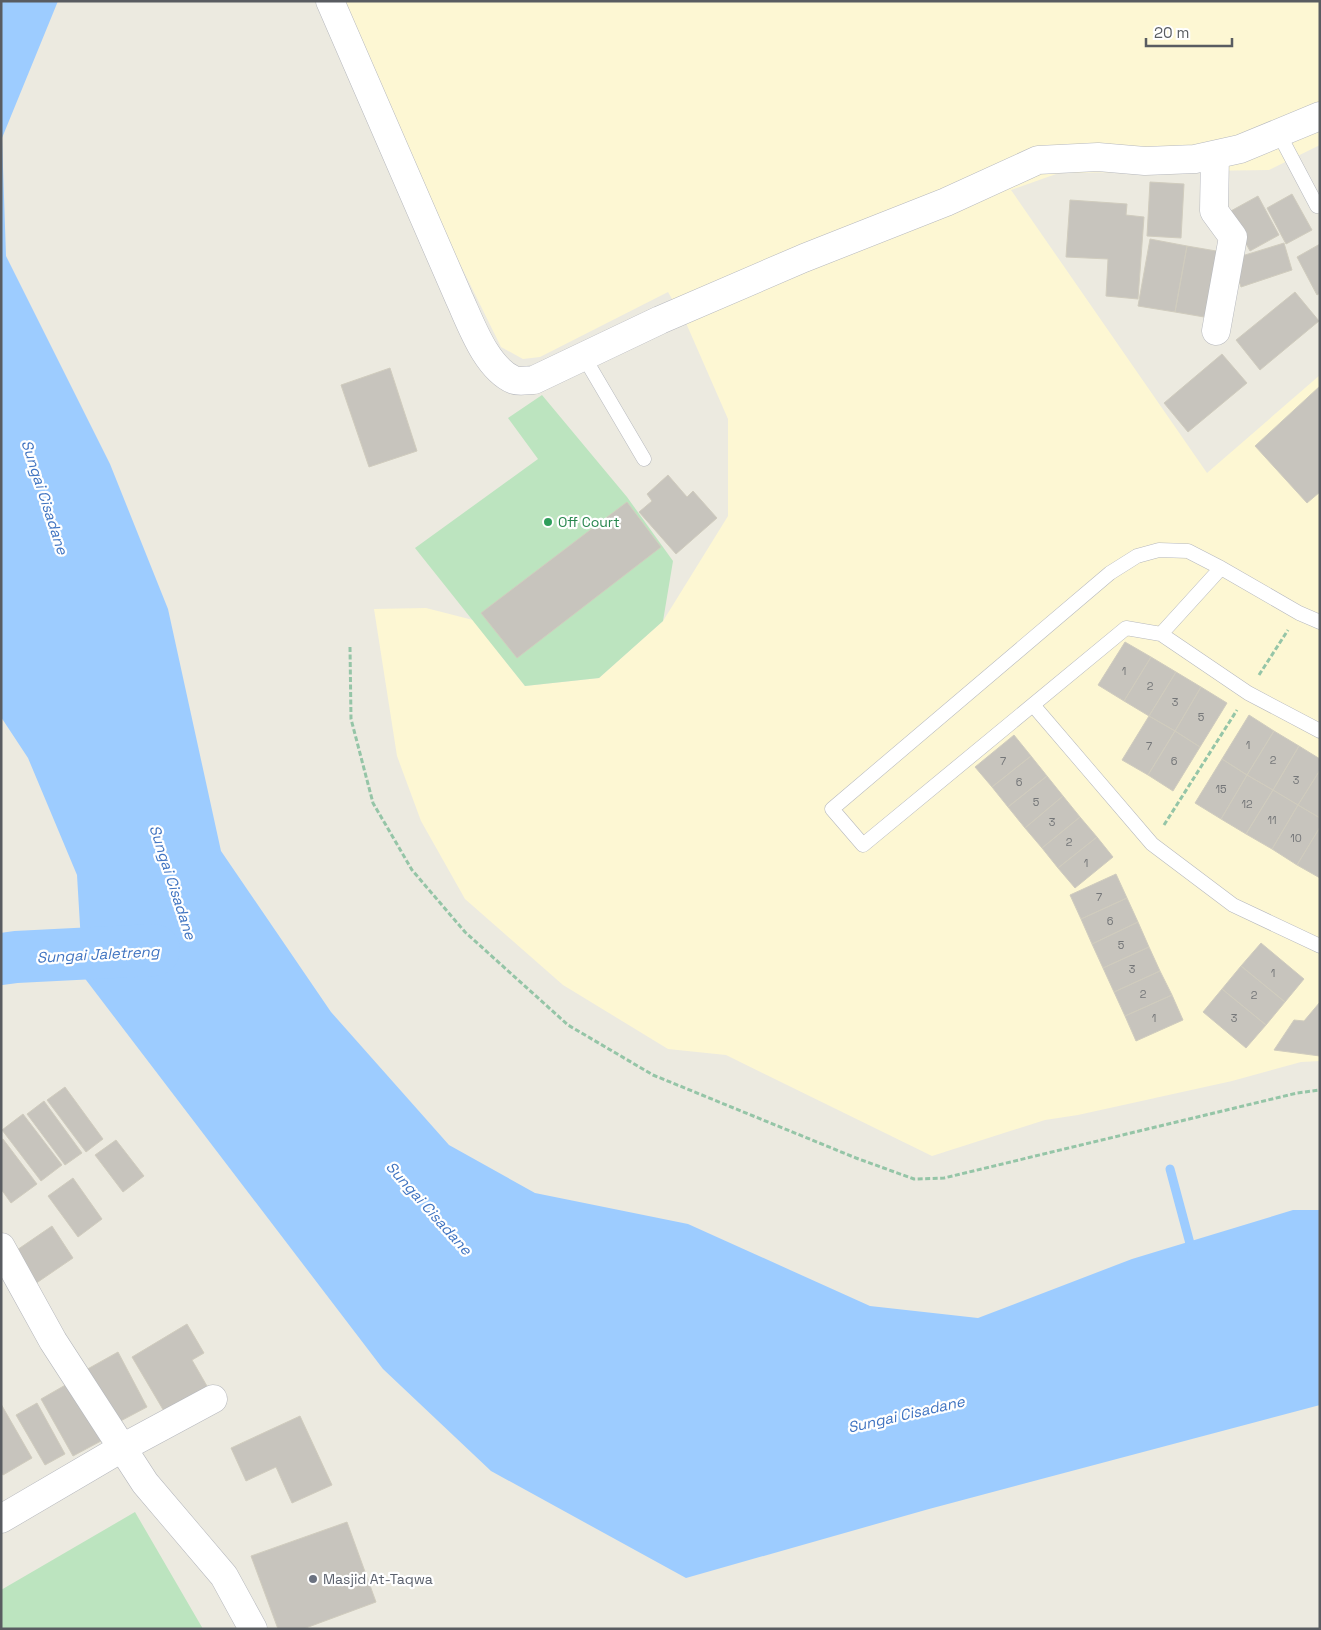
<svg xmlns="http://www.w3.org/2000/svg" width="1321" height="1630" font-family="'Space Grotesk',sans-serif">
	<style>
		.commercial { fill: #fdf7d3 }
		.green { fill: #bce4bf }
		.water { fill: #9dccff }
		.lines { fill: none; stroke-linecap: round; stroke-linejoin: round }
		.stream { stroke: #9dccff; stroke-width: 9 }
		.river { stroke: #9dccff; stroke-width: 52 }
		.building { fill: #c7c4bd; stroke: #d0ccbe }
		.lane-casing { stroke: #b6b8bd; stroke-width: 15 }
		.street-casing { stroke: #b6b8bd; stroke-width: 29 }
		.path { stroke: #95c5a7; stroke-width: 3; stroke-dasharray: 5 2.5; stroke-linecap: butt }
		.lane { stroke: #fff; stroke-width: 14 }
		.street { stroke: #fff; stroke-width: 28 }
		.leisure-dot { fill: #2e9e5b; stroke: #fff; stroke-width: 2 }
		.worship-dot { fill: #6b7280; stroke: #fff; stroke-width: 2 }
		.labels { text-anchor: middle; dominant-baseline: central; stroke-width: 4.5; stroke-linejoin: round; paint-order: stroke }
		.number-label { font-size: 11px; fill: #747678 }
		.leisure-label { font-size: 14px; fill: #27864d; stroke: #fff; text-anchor: start }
		.worship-label { font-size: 14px; fill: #5b616d; stroke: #fff; text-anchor: start }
		.water-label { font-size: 15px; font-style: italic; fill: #4074c1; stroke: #fff }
	</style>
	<rect width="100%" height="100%" fill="#eceae0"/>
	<path class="commercial" d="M341,1h979v144l-51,25 -210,3 -48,17 196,283 113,-98v686l-19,1 -69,19 -154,34 -33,5 -113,36 -206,-101 -58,-6 -105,-64 -98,-86 -44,-78 -24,-65 -23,-147 52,-1 47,12 52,66 74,-8 64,-57 65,-105v-97l-42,-96 -18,-31 -128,65 -17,2 -22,-12 -76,-154z"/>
	<path class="green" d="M542,395l85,102 46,64 -10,60 -64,57 -74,8 -110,-138 123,-89 -30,-41z
		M135,1512l68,117h-202v-39z"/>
	<path class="water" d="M1,1h57l-56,137 4,118 104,208 58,145 53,242 110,161 118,133 86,48 153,31 182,82 108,12 154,-59 161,-49h27v195l-391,104 -243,69 -195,-107 -108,-102 -300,-393 -6,-101 -49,-117 -27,-41z"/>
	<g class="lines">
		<path class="stream" d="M1170,1169l22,82"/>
		<path class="river" d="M1,959l15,-2 138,-7"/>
	</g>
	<path class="building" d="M1150,182l34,2 -3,54 -34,-2z
		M1292,194l20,36 -26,14 -19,-36z
		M1258,196l21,39 -29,16 -21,-39z
		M1070,200l57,4 -1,11 18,2 -6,82 -32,-3 2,-37 -42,-2z
		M1150,239l37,7 -12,66 -37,-6z
		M1284,243l8,27 -51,17 -9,-28z
		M1320,244v49l-3,2 -20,-38z
		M1187,246l35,6 -12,66 -35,-6z
		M1295,292l24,29 -59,49 -24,-30z
		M1222,354l25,29 -59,49 -24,-29z
		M390,368l27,83 -48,16 -28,-82z
		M1320,386v106l-13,11 -52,-57z
		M668,475l19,22 6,-6 24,27 -41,36 -37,-42 13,-11 -5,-7z
		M627,502l34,45 -144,111 -36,-45z
		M1125,642l26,15 -27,44 -26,-16z
		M1151,657l25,15 -27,44 -25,-15z
		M1176,672l25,15 -26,44 -26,-15z
		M1201,687l26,16 -27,44 -25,-16z
		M1249,715l25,16 -27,44 -25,-16z
		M1149,716l26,15 -27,44 -26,-15z
		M1175,731l25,16 -27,44 -25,-16z
		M1274,731l25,15 -26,44 -26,-15z
		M1014,735l17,21 -39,31 -17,-20z
		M1299,746l21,13v11l-22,35 -25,-15z
		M1031,756l16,20 -39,31 -16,-20z
		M1222,759l25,16 -26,44 -26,-16z
		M1320,770v48l-22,-13z
		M1247,775l26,15 -27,44 -25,-15z
		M1047,776l16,20 -38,32 -17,-21z
		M1273,790l25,15 -26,44 -26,-15z
		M1063,796l17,21 -38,31 -17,-20z
		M1298,805l22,13v9l-23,38 -25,-16z
		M1080,817l17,20 -39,31 -16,-20z
		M1320,827v51l-23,-13z
		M1097,837l16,20 -38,31 -17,-20z
		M1116,874l11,24 -46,21 -11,-24z
		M1127,898l11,24 -46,22 -11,-25z
		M1138,922l11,25 -46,21 -11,-24z
		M1261,943l43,36 -19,23 -44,-36z
		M1149,947l11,24 -46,21 -11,-24z
		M1241,966l44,36 -19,23 -44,-36z
		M1160,971l12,24 -47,21 -11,-24z
		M1222,989l44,36 -20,23 -43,-36z
		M1172,995l11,25 -47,21 -11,-25z
		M1320,1002v54l-46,-6 20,-30 10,1z
		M65,1087l38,52 -17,13 -39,-52z
		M44,1101l38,52 -17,12 -38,-51z
		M23,1114l39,51 -21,16 -39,-51z
		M3,1139l34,45 -26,19 -10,-14v-49z
		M116,1140l28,36 -21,16 -28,-37z
		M73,1178l29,41 -24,18 -30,-41z
		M52,1226l21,32 -38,26 -21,-32z
		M187,1324l17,29 -12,7 19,33 -43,25 -36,-61z
		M118,1352l29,55 -34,18 -29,-54z
		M69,1383l32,58 -28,15 -32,-57z
		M37,1403l28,51 -20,11 -29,-50z
		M1,1404l31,54 -29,17 -2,-3z
		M300,1416l32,69 -40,18 -16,-36 -30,14 -15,-33z
		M347,1522l29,80 -73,27h-25l-27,-73z"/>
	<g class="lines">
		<defs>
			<path id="lane" d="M1279,134l38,72 3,-1
				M584,357l60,102
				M1320,622l-21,-9 -78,-45 -33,-17 -29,-1 -22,6 -27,17 -278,236 31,36 263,-217 35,6 87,59 72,38
				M1161,634l60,-66
				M1033,705l119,139 81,61 87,41"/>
			<path id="street" d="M330,1l129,297c12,26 27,70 55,82 6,2 14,0 20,0l126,-60 144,-62 142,-56 92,-42 60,-3 47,4 50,-2 45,-10 80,-33
				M1215,155l-1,56 19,26 -17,94
				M1,1247l52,94 92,142 79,93 29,53
				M1,1519l121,-71 91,-49"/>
		</defs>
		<use href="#lane" class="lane-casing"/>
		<use href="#street" class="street-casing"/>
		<path class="path" d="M350,647l1,72 22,84 39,67 53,62 103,93 85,50 203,83 58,21 30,-1 353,-85 23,-3
			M1259,675l29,-45
			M1164,825l73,-115"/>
		<use href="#lane" class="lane"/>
		<use href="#street" class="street"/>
	</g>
	<circle class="leisure-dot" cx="548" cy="522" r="5"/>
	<circle class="worship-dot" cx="313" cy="1579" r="5"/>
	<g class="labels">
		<g class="number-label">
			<text x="1124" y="671">1</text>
			<text x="1150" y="686">2</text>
			<text x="1175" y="702">3</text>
			<text x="1201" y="717">5</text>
			<text x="1248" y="745">1</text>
			<text x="1149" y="746">7</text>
			<text x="1273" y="760">2</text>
			<text x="1003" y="761">7</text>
			<text x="1174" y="761">6</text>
			<text x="1296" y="780">3</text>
			<text x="1019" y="782">6</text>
			<text x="1221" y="789">15</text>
			<text x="1036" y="802">5</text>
			<text x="1247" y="804">12</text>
			<text x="1272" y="820">11</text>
			<text x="1052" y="822">3</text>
			<text x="1296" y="838">10</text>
			<text x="1069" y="842">2</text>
			<text x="1086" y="863">1</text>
			<text x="1099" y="897">7</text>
			<text x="1110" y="921">6</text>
			<text x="1121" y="945">5</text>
			<text x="1132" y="969">3</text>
			<text x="1273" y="973">1</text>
			<text x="1143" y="994">2</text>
			<text x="1254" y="995">2</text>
			<text x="1154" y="1018">1</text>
			<text x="1234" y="1018">3</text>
		</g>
		<g class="leisure-label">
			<text x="558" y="522">Off Court</text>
		</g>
		<g class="worship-label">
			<text x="323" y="1579">Masjid At-Taqwa</text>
		</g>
		<g class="water-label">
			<text transform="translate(45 497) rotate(72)">Sungai Cisadane</text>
			<text transform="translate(173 882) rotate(72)">Sungai Cisadane</text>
			<text transform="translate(98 954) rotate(-3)">Sungai Jaletreng</text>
			<text transform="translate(429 1208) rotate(48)">Sungai Cisadane</text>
			<text transform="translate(906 1414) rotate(-13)">Sungai Cisadane</text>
		</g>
	</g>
	<rect width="1321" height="1630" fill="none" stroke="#595c61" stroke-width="5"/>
	<path d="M1146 38v8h86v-8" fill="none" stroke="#595c61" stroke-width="2.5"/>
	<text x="1154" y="38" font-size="15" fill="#595c61" stroke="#ffffff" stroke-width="4" paint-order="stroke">20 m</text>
</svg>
